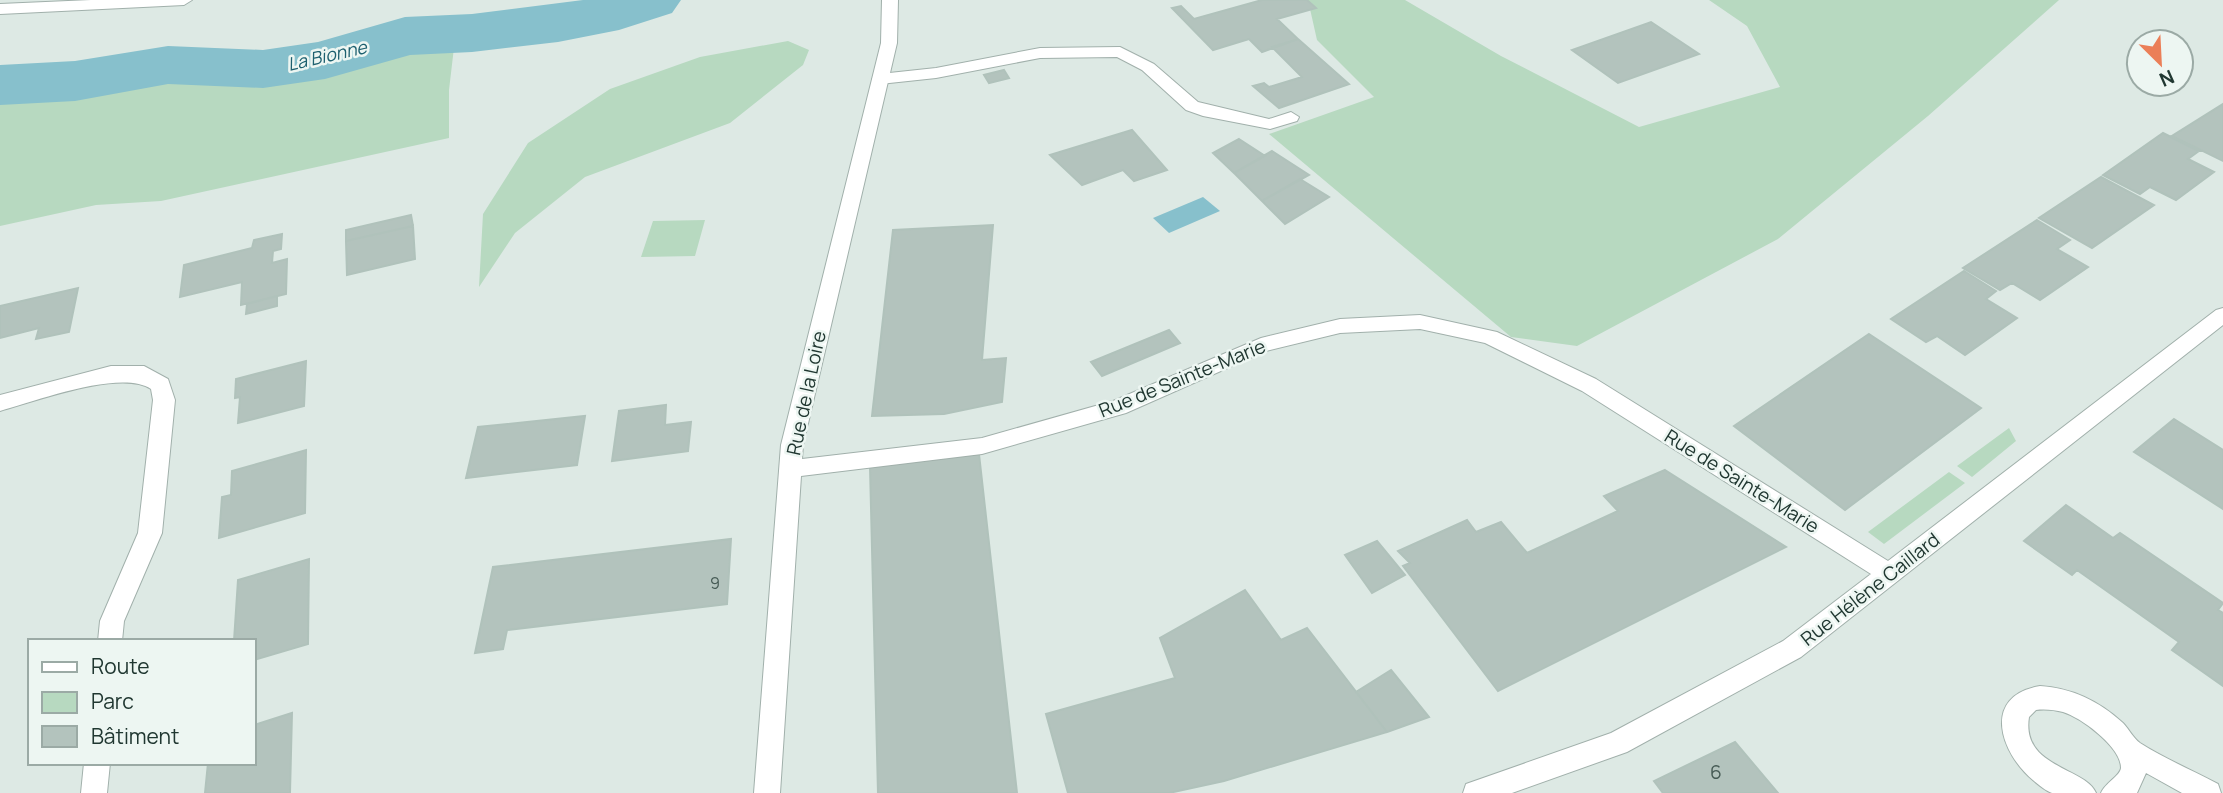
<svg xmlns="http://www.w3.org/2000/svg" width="2223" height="793" font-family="Manrope,sans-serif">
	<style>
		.green { fill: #b7d9c0 }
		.water { fill: #87c0cc }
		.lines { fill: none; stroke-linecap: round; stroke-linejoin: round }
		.river { fill: #87c0cc; fill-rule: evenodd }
		.building { fill: #b3c3bd; stroke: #b0c2bb; stroke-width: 2 }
		.lane-casing { stroke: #a1b0ab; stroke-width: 2 }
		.street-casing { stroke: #a1b0ab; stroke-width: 2 }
		.lane { fill: #fff; fill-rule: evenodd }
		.street { fill: #fff; fill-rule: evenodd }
		.labels { text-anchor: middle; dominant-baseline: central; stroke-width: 5; stroke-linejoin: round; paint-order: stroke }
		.number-label { font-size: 16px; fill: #455a54 }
		.far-water-label { font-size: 18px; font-style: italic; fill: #1d606f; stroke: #edf6f2 }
		.street-label { font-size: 19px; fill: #203731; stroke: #edf6f2 }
		.near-number-label { font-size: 19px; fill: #455a54 }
	</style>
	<rect width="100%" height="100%" fill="#dde9e4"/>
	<path class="green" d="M1308,0h97l96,56 138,71 141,-40 -33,-61 -38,-26h350l-131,116 -150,123 -201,107 -66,-9 -242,-203 105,-37 -57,-57z
		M455,39l-6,51v48l-288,63 -65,4 -96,21v-145l108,-7z
		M788,41l21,9 -6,15 -73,58 -145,54 -70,56 -36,54 4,-73 45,-71 82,-54 90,-32z
		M705,220l-10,36 -54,1 12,-36z
		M2009,428l7,13 -44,36 -15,-11z
		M1949,472l16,11 -81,61 -16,-12z"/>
	<path class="water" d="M1203,197l17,14 -51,22 -16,-15z"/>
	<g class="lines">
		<path class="river" d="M583,0h98l-9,13 -53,17 -61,12 -86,10 -62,3 -85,24 -62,9 -95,-4 -93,17 -75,4v-40l75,-4 93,-15 95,4 55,-8 87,-25 67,-3z"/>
	</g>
	<path class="building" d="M1262,0h45l9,8 -39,11 21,20 -36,13 -13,-13 -36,11 -41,-42 9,-2 13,13z
		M1651,22l48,32 -81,29 -46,-33z
		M1298,39l51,45 -70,24 -26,-22 11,-3 5,4 33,-10 -30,-30z
		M1004,70l5,8 -20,5 -5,-8z
		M2223,104v57l-51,-25z
		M1132,130l35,40 -33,11 -11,-11 -41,15 -32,-30z
		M2163,133l36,18 -11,8 26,13 -38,28 -26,-13 -10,7 -37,-19z
		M1239,139l26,17 -31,17 -21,-20z
		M1272,151l37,24 -47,26 -28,-28z
		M2101,177l53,28 -62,43 -53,-30z
		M1300,179l29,18 -44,27 -23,-23z
		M411,215l2,11 -67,15v-11z
		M2037,220l33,20 -13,9 31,18 -48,33 -28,-17 -12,7 -37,-22z
		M993,225l-11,135 24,-2 -4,44 -58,12 -72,2 21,-186z
		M413,226l2,33 -68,16 -1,-34z
		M282,234l-1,15 -8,2 -1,12 15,-4 -1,35 -45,11 1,-23 -62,15 4,-32 68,-17 2,-8z
		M1964,271l32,20 -10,8 31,19 -52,37 -28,-19 -11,6 -35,-23z
		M78,288l-9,44 -33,7 3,-11 -39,10v-32z
		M277,296v10l-31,8 1,-10z
		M1169,330l11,13 -78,33 -11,-14z
		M1869,334l112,74 -136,102 -111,-84z
		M306,361l-2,45 -66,17 2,-26 -5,1 1,-19z
		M666,405l-1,20 26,-3 -3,29 -76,10 7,-50z
		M585,416l-8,49 -111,13 12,-51z
		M2174,419l49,31v59l-89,-57z
		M306,450l-1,63 -86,25 3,-41 9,-2 1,-24z
		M979,454l38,339h-139l-8,-326z
		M1665,470l121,77 -288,144 -95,-125 7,-3 -12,-12 69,-31 9,12 25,-10 26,31 91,-42 -14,-15z
		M2066,505l47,33 7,-5 103,70 -5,7 5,3v73l-51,-36 7,-8 -102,-72 -5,5 -48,-34z
		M731,539l-4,65 -220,26 -4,19 -28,4 18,-86z
		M1377,541l28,34 -33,18 -27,-38z
		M309,559l-1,85 -54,16v-19h-20l4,-61z
		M1245,590l36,50 26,-12 80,104 -163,49 -55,12h-101l-22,-79 129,-36 -15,-40z
		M1391,670l38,47 -42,15 -31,-40z
		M292,713l-2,80h-85l3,-30h46v-38z
		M1735,742l43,51h-115l-9,-12z"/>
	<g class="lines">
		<defs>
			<path id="lane" d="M91,0h101l-8,5 -184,9v-10z
				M1120,47l34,17 44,38 71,17 22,-7 8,5 -2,4 -27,8 -67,-13 -17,-6 -44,-40 -25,-13 -77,1 -104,20 -56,6 -8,-5 8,-5 56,-6 104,-20z"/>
			<path id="street" d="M882,0h16l-1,43 -94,402 -1,14 180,-21 131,-37 148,-63 79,-19 80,-4 77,17 99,47 292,182 328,-251 7,-2v17l-422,332 -174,95 -115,41h-49l3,-9 145,-51 172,-92 88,-67 -289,-183 -97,-48 -65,-14 -80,4 -74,18 -140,62 -144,41 -181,22 -21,317h-26l27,-348 100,-402z
				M111,366h33l24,13 7,21 -13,133 -38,88 -2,20h-24l2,-20 38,-88 15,-133 -2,-11c-30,-20 -115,12 -151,22v-16z
				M2040,686c32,2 59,15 83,37 6,6 10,15 17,20 25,16 52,27 78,41l3,9h-39l-36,-20 -9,20h-36c4,-10 19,-17 20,-25 0,-21 -39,-50 -58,-56 -8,-2 -18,-3 -27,-2l-7,7c-8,51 56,50 67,76 -13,0 -31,0 -44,0 -6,-2 -13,-8 -18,-12 -34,-28 -53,-85 6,-95z
				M84,763h26l-3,30h-26z"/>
		</defs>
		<use href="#lane" class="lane-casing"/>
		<use href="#street" class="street-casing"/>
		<use href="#lane" class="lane"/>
		<use href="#street" class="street"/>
	</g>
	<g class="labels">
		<g class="number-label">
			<text x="715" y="583">9</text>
		</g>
		<g class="far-water-label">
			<text transform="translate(327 55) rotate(-13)">La Bionne</text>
		</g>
		<g class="street-label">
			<text transform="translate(1182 378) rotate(-22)">Rue de Sainte-Marie</text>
			<text transform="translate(806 393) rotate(-78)">Rue de la Loire</text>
			<text transform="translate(1742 481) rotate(32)">Rue de Sainte-Marie</text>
			<text transform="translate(1870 589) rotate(-38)">Rue Hélène Caillard</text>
		</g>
		<g class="near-number-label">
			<text x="1716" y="772">6</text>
		</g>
	</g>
	<rect x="28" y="639" width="228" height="126" fill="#edf6f2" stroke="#9baaa5" stroke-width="2"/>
	<rect x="42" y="662" width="35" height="10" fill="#ffffff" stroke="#9baaa5" stroke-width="2"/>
	<text x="91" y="674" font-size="21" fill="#203731">Route</text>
	<rect x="42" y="692" width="35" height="21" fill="#b7d9c0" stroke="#9baaa5" stroke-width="2"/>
	<text x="91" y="709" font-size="21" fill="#203731">Parc</text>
	<rect x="42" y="726" width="35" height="21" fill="#b3c3bd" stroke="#9baaa5" stroke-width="2"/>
	<text x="91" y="744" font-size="21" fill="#203731">Bâtiment</text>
	<g transform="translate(2160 63) rotate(156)"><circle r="33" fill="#edf6f2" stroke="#9baaa5" stroke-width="2"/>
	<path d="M0-5L12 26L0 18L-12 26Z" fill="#eb7f58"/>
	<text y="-10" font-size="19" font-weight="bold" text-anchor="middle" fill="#203731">N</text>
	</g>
</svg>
